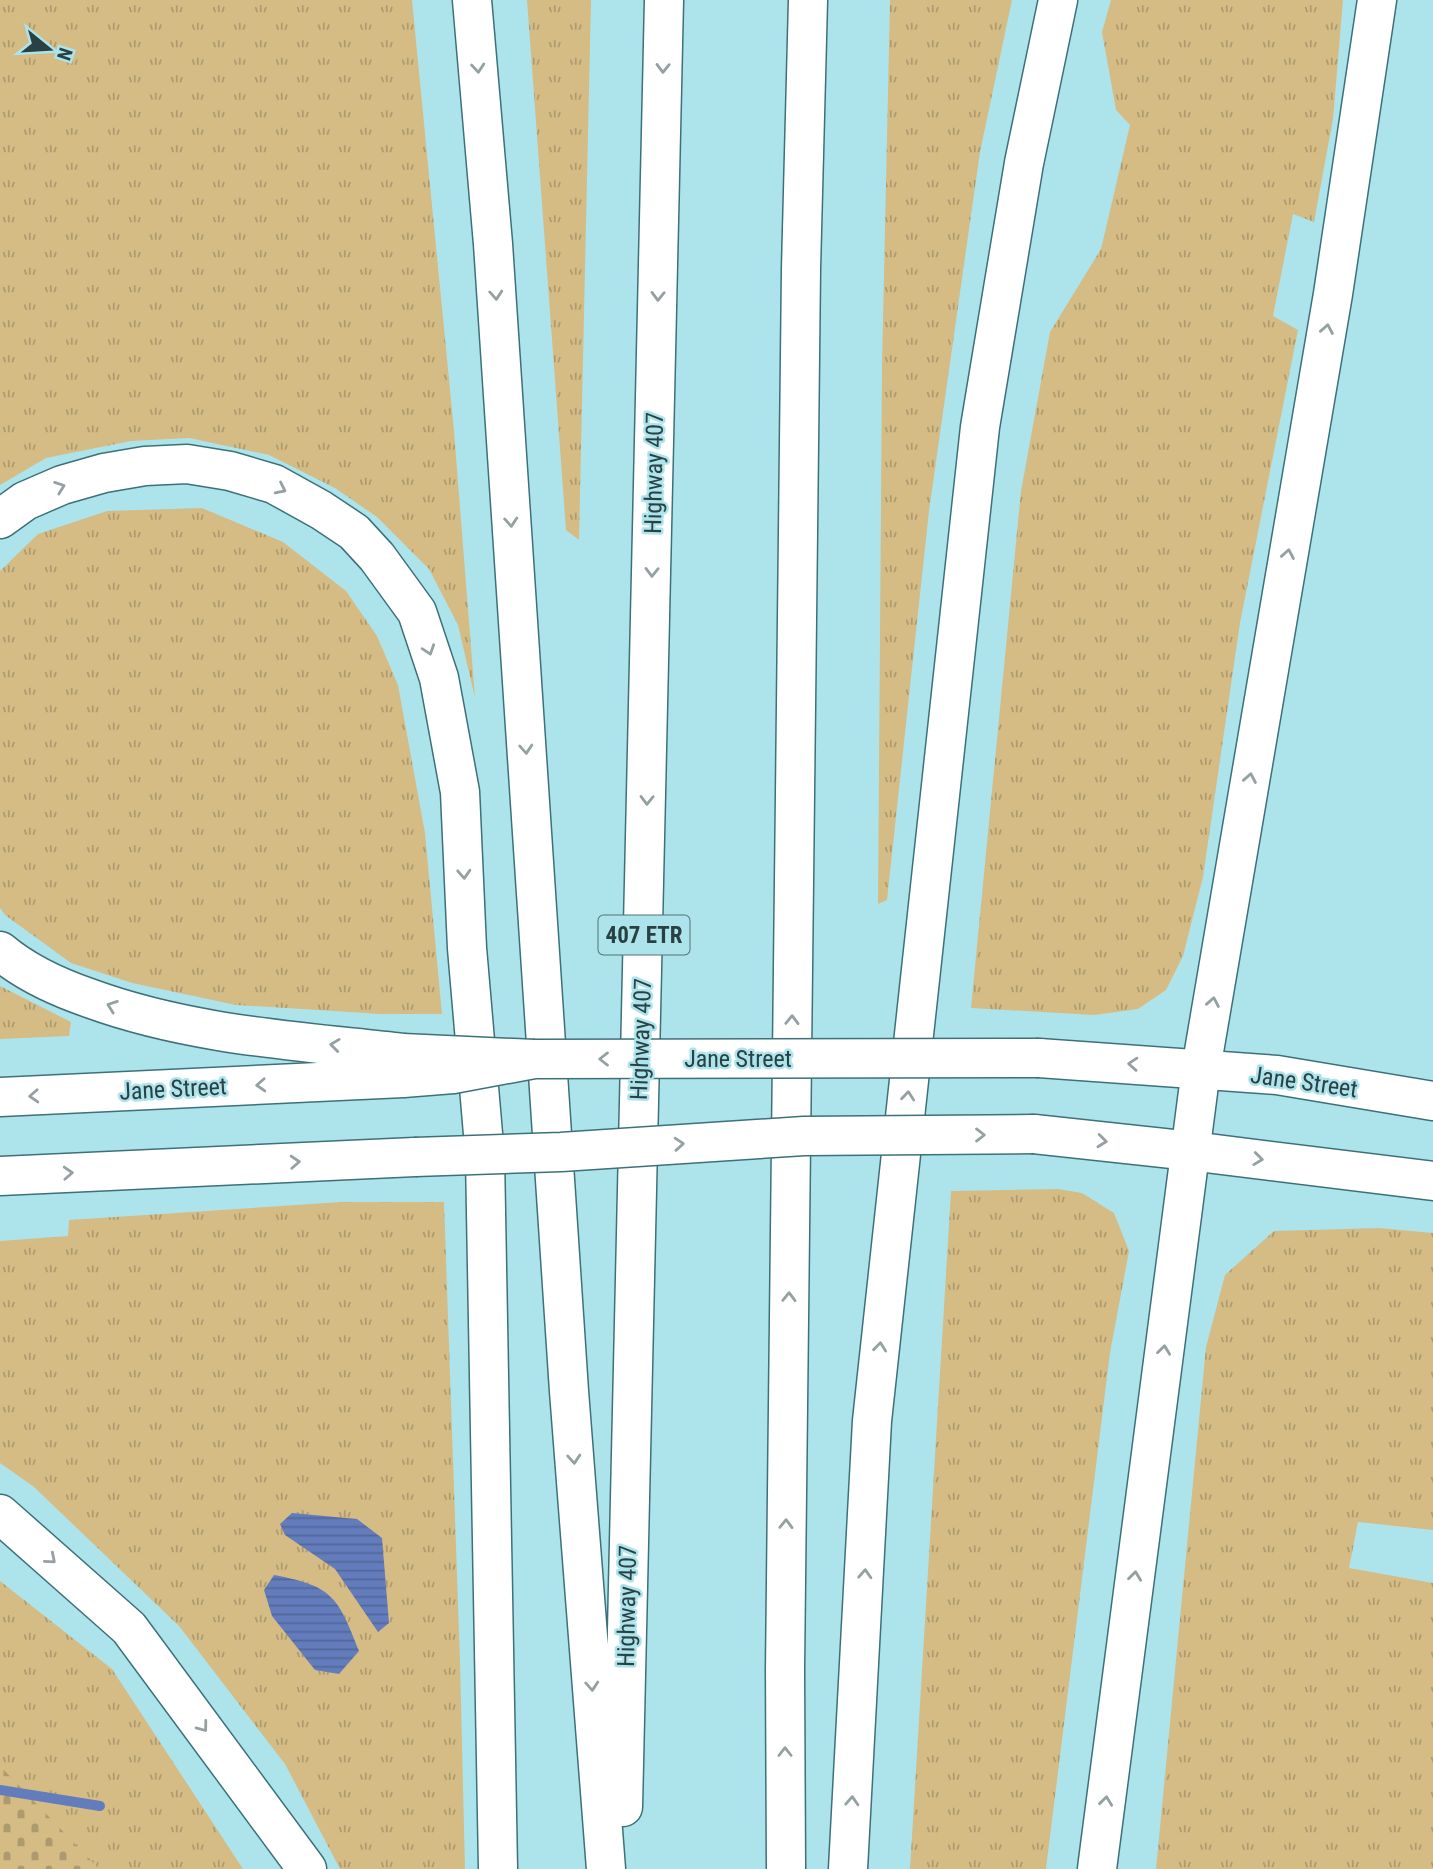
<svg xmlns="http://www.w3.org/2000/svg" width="1433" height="1869" font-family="'Roboto Condensed',sans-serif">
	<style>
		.grass { fill: url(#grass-tufts) }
		.cemetery { fill: url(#cemetery-stones) }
		.water { fill: url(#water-rules) }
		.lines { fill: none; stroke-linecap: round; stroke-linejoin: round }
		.stream { stroke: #637cbc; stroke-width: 10 }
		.secondary-casing { stroke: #3c7178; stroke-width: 41 }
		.highway-casing { stroke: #3c7178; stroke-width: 41 }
		.secondary { stroke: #fff; stroke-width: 38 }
		.highway { stroke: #fff; stroke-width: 38 }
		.secondary-bridge-casing { stroke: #3c7178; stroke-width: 41; stroke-linecap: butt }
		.highway-bridge-casing { stroke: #3c7178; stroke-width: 41; stroke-linecap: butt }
		.secondary-bridge { stroke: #fff; stroke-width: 38 }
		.highway-bridge { stroke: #fff; stroke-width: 38 }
		.oneway { stroke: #94a0a2 }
		.labels { text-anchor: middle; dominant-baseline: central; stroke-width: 5; stroke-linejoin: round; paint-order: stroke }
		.shield { fill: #ade4ec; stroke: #517276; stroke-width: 2 }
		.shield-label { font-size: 23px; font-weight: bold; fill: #2a4144 }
		.street-label { font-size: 24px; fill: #2a4144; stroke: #ade4ec }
	</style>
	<defs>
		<pattern id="grass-tufts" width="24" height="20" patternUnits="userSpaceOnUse" patternTransform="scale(1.75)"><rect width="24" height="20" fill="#d5bc85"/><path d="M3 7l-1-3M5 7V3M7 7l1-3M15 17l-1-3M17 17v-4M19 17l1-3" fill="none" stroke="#ad9a6e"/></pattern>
		<pattern id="cemetery-stones" width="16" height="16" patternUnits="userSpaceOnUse" patternTransform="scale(1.75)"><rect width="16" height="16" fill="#d5bc85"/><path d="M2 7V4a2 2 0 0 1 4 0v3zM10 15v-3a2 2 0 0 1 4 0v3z" fill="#ad9a6e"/></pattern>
		<pattern id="water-rules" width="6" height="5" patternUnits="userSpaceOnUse" patternTransform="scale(1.75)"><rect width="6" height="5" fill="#637cbc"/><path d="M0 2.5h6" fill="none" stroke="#52679a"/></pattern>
	</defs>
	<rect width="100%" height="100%" fill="#ade4ec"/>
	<path class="grass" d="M0,0h412l42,431 21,267 -17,-73 -29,-56 -52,-52 -42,-29 -66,-33 -80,-17 -58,3 -85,17 -46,27z
		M527,0h64l-12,540 -13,-10z
		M890,0h122l-32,152 -51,359 -42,389 -9,4 4,-539z
		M1111,0h232l-10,119 -19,103 -21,-8 -20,102 25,14 -58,293 -37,254 -20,79 -17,34 -28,19 -44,6 -123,-7 50,-517 29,-159 51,-83 29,-124 -14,-15 -14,-78z
		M202,508l81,34 63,49 31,45 21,49 27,148 17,181h-61l-145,-9 -104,-22 -61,-20 -66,-48 -5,-7v-337l38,-37 69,-23z
		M0,986l71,36 -2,14 -69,3z
		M1058,1189l24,4 32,20 15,38 -19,102 -64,516h-136l41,-678z
		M341,1202h103l16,458 5,209h-125l-55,-105 -106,-138 -145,-139 -34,-24v-222l68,-5 1,-16z
		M1379,1228l54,5v297l-75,-8 -9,46 84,15v286h-277l50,-522 19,-72 49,-44z
		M0,1581l112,88 131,200h-243z"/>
	<path class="cemetery" d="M0,1766l99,103h-99z"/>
	<path class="water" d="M292,1513l65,6 25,19 7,85 -11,9 -43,-63 -50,-34 -5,-11z
		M274,1575c59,11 64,22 85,76l-20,23 -24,-4 -43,-54 -8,-26z"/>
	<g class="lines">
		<path class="stream" d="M0,1790l100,16"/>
		<defs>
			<path id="secondary" d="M1039,1058l238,17 156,26
				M0,1097l403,-19
				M1034,1134l157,17 242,30
				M0,1176l415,-19"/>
			<path id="highway" d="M472,0l21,244 76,1147 37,478
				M0,519l25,-18 37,-16 42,-12 41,-7 42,-2 43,7 44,13 47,26 33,22 23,25 40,55 22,66 21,114 7,156 18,209 13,712
				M0,951c26,22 57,36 89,47 101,37 208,43 314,55
				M0,1514l129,114 178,241
				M623,1807l41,-1807
				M786,1869l-1,-200 16,-1400 7,-269
				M848,1869l24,-448 108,-994 44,-264 34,-163
				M1097,1869l104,-800 132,-775 44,-294"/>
		</defs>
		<use href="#secondary" class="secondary-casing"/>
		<use href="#highway" class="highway-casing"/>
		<use href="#secondary" class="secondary"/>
		<use href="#highway" class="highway"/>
		<defs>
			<path id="secondary-bridge" d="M403,1078l50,-4 81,-15 505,-1
				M415,1157l146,-5 243,-16 230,-2"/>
			<path id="highway-bridge" d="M403,1053l131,6"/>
		</defs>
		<use href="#secondary-bridge" class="secondary-bridge-casing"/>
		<use href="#highway-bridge" class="highway-bridge-casing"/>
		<use href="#secondary-bridge" class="secondary-bridge"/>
		<use href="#highway-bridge" class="highway-bridge"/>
	</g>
	<defs><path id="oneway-chevron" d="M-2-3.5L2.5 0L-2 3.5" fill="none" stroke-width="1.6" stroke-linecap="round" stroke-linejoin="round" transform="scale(1.75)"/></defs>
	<g class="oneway">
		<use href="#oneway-chevron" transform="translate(478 68) rotate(85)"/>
		<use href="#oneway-chevron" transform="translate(663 68) rotate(91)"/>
		<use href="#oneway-chevron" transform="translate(496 295) rotate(86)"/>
		<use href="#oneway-chevron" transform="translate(658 296) rotate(91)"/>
		<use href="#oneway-chevron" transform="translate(1327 329) rotate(-80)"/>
		<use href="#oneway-chevron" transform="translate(60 487) rotate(-20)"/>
		<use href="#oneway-chevron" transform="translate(281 489) rotate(26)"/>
		<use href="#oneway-chevron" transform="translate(511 522) rotate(86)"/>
		<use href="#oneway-chevron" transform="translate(1288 554) rotate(-80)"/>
		<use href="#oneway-chevron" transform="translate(652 572) rotate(91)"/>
		<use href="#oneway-chevron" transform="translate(429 650) rotate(71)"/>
		<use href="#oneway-chevron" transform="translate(526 749) rotate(86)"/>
		<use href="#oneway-chevron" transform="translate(1250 778) rotate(-80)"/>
		<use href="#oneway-chevron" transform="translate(647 800) rotate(91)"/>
		<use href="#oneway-chevron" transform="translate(464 874) rotate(87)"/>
		<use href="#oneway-chevron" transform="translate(1213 1002) rotate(-80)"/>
		<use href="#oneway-chevron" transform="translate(112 1006) rotate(-160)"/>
		<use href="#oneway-chevron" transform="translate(792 1020) rotate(-89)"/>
		<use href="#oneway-chevron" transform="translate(335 1045) rotate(-173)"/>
		<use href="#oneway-chevron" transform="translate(604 1059) rotate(180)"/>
		<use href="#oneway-chevron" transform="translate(1133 1064) rotate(-176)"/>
		<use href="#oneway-chevron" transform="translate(261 1085) rotate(177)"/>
		<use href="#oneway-chevron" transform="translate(34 1096) rotate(177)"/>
		<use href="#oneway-chevron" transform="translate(908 1096) rotate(-84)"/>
		<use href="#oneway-chevron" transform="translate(980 1135)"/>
		<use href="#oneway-chevron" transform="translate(1102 1141) rotate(6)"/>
		<use href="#oneway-chevron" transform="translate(679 1144) rotate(-4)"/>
		<use href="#oneway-chevron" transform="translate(1258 1159) rotate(7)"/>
		<use href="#oneway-chevron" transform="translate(295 1162) rotate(-3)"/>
		<use href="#oneway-chevron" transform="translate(68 1173) rotate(-3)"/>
		<use href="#oneway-chevron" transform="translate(789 1297) rotate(-89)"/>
		<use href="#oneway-chevron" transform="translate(880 1347) rotate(-84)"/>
		<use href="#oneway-chevron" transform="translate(1164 1350) rotate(-83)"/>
		<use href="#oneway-chevron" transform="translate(574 1459) rotate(86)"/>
		<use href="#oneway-chevron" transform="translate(786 1524) rotate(-89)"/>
		<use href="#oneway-chevron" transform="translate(51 1559) rotate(41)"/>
		<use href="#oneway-chevron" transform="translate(865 1574) rotate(-87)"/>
		<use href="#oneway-chevron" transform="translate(1135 1576) rotate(-83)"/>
		<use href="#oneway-chevron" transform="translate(592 1686) rotate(86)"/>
		<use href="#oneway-chevron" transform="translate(203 1727) rotate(53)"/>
		<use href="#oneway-chevron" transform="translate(785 1752) rotate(-90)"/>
		<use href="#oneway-chevron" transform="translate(852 1801) rotate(-87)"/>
		<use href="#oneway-chevron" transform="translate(1106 1801) rotate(-83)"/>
	</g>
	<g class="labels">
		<rect class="shield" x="598.5" y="915.5" width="91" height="39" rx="5"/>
		<g class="shield-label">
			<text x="644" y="935">407 ETR</text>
		</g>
		<g class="street-label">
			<text transform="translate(654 473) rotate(-89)">Highway 407</text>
			<text transform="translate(641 1039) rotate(-88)">Highway 407</text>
			<text x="738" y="1059">Jane Street</text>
			<text transform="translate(1304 1082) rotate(8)">Jane Street</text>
			<text transform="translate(173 1089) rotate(-3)">Jane Street</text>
			<text transform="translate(627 1606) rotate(-89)">Highway 407</text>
		</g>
	</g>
	<g transform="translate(49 49) rotate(108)" stroke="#ade4ec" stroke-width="5" paint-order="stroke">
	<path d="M0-5L12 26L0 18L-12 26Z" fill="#2a4144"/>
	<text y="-10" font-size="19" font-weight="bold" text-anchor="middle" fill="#2a4144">N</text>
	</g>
</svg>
